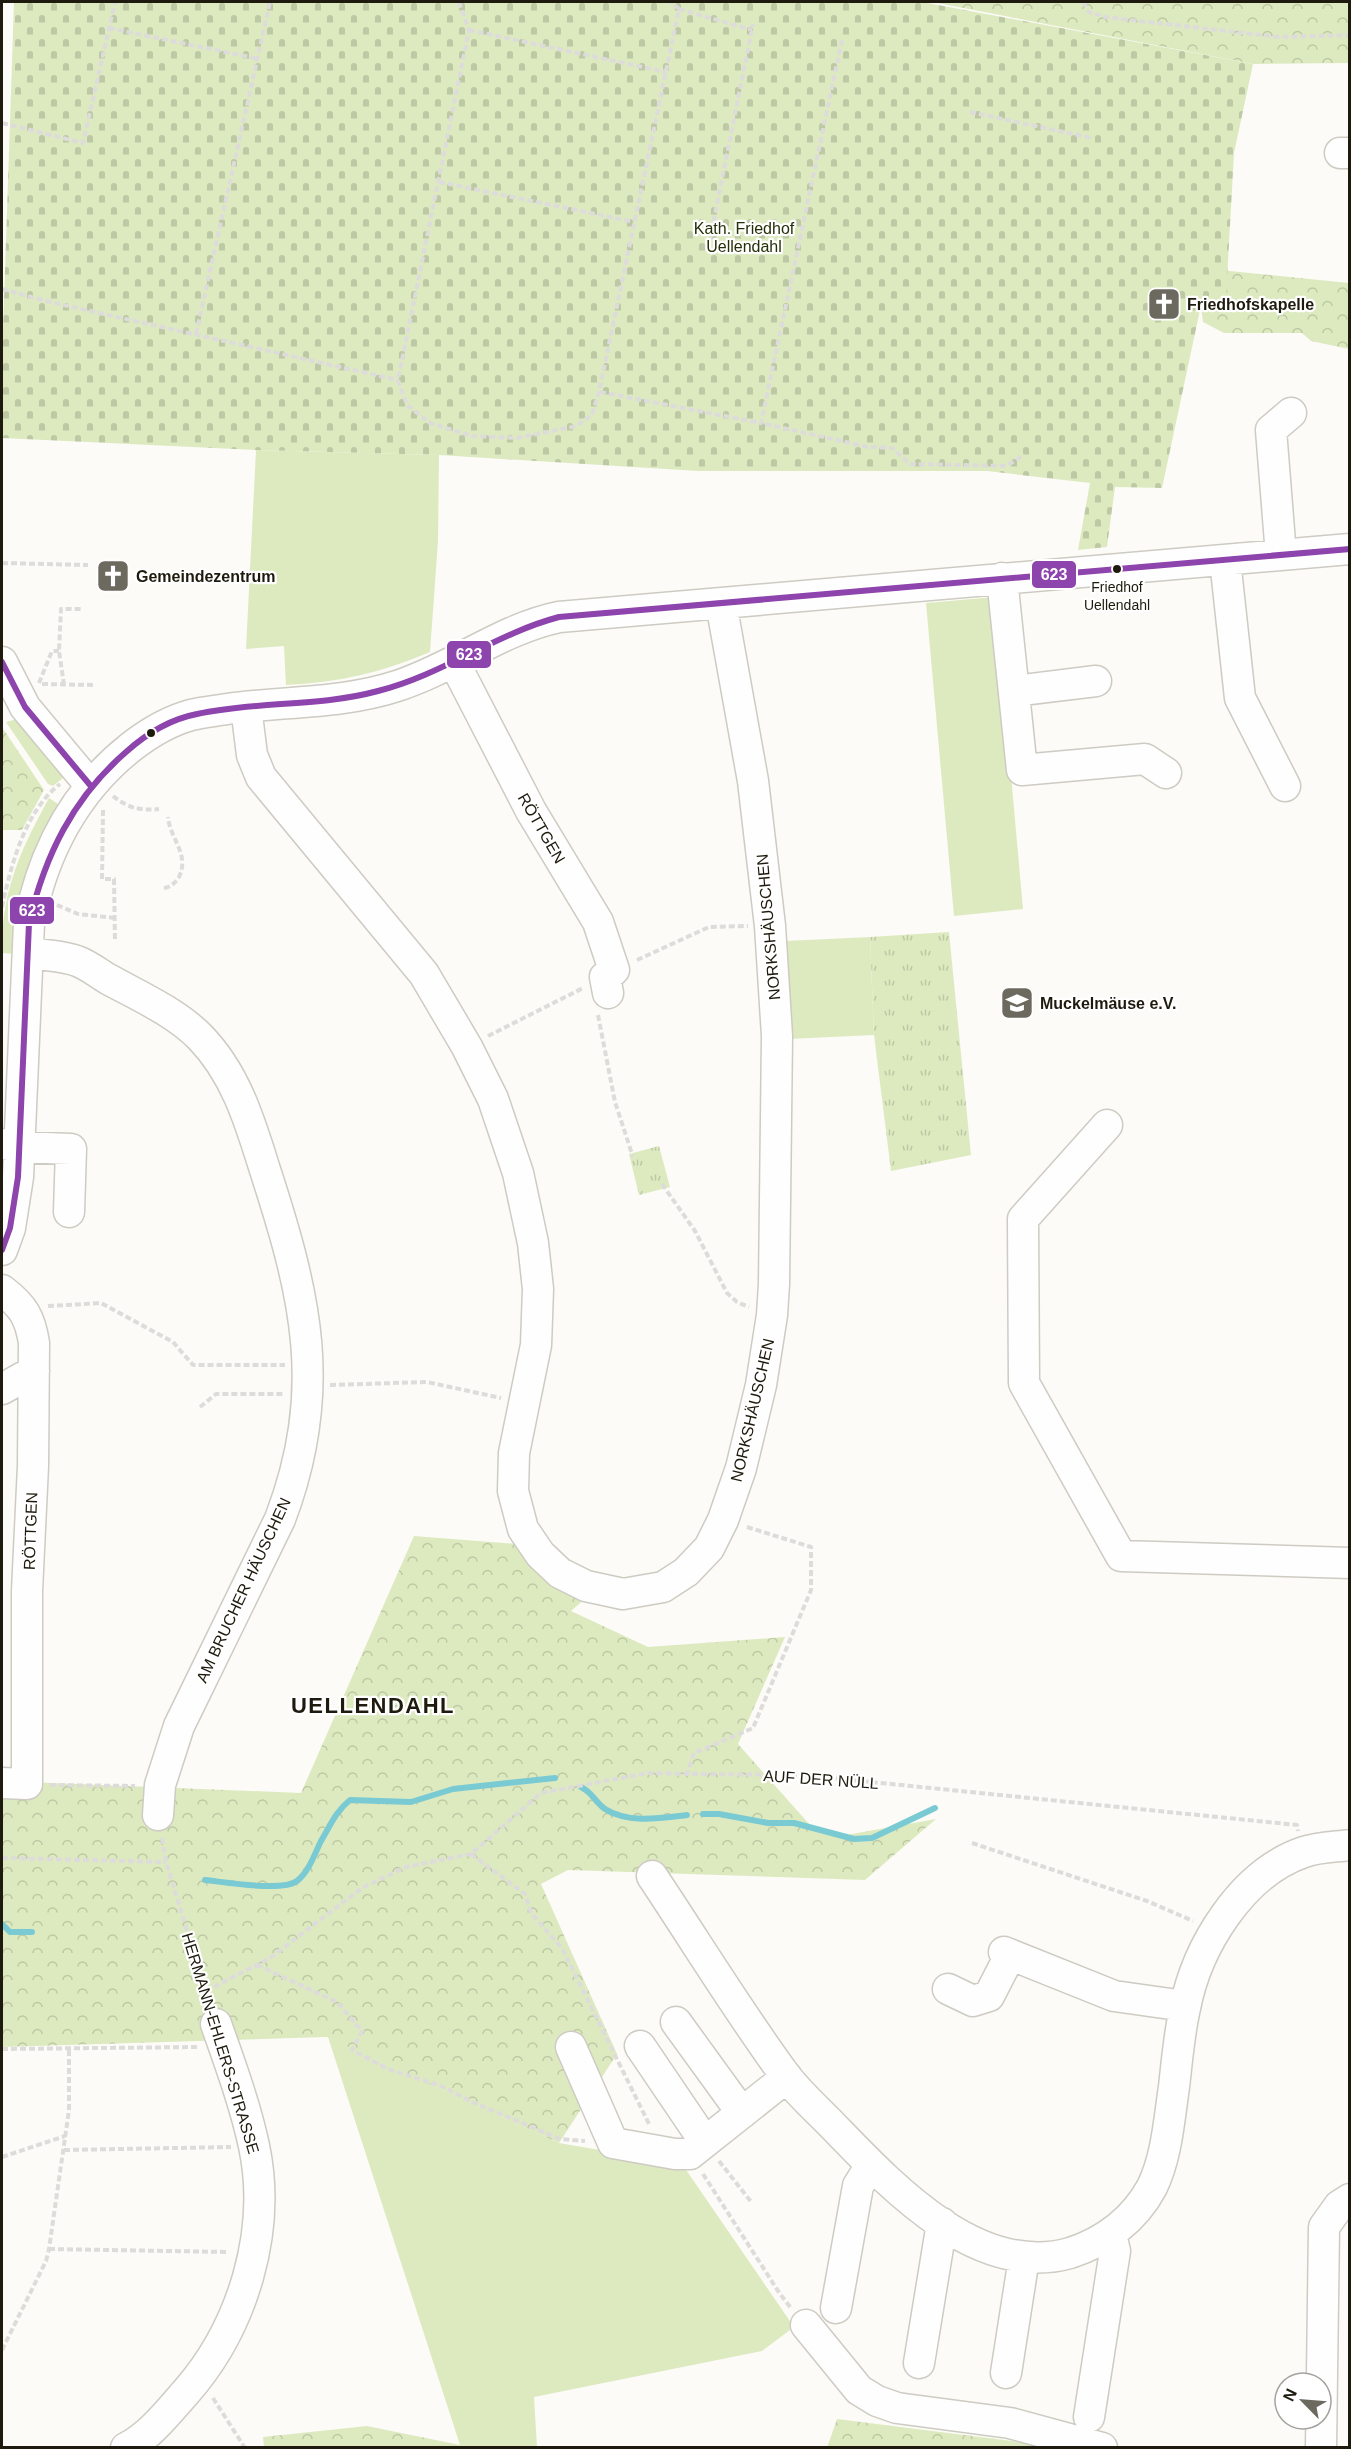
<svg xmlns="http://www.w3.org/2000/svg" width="1351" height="2449" viewBox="0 0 1351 2449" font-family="Arial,sans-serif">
	<defs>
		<pattern id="forest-crowns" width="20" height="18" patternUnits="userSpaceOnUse" patternTransform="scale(1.5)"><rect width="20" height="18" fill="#ddeac0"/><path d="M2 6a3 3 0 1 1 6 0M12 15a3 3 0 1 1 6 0" fill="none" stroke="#bdc8a4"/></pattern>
		<pattern id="cemetery-stones" width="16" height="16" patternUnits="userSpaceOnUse" patternTransform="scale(1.5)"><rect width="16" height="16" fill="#ddeac0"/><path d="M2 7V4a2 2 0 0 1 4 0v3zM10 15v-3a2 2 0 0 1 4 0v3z" fill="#bdc8a4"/></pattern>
		<pattern id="park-tufts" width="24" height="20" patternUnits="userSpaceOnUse" patternTransform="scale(1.5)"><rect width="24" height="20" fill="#ddeac0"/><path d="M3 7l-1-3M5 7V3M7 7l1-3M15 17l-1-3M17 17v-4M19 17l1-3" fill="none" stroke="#bdc8a4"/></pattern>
	</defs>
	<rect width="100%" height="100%" fill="#fcfbf7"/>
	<!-- green -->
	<path fill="#ddeac0" d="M256,450l183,5 -1,86 -8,111c-46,20 -93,31 -144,33l-2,-39 -38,3z
		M995,597l28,312 -69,7 -28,-313z
		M22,718l41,60 -10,8 -5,-2 -42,-62z
		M49,798l12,8 -46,148 -13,-1c-1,-61 18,-102 47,-155z
		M870,937l4,98 -85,4 -4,-98z
		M328,2037l231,106 123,21 112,163 -32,24 -228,46 3,50 -64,1 -13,-3z"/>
	<!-- forest -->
	<path fill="url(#forest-crowns)" d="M932,2h417v61l-96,1z
		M1220,270l129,13v66l-38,-8 -9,-8h-78l-21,-11 -3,-23z
		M2,727l42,63 -22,40h-20z
		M414,1536l103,8 68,55 -14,12 77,36 137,-10 -47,107 72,81 36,10 90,-16 -71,61 -297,-10 -27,14 76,170 -58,89 -232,-106 -325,10v-266l299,12z
		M837,2419l223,28v1h-233z
		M367,2426l93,19 13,2h-209l-1,-10z"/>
	<!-- cemetery -->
	<path fill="url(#cemetery-stones)" d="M14,2h908l331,62 -19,89 -8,145 -23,-2 -41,192 -47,-1 -8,60 -29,3 12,-67 -103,-12h-289l-259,-16 -183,-5 -254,-12v-78z"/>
	<!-- park -->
	<path fill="url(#park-tufts)" d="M949,932l22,223 -80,16 -17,-136 -4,-98z
		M659,1146l11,41 -31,8 -10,-41z"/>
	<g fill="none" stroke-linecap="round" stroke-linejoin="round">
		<!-- stream -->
		<path stroke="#7acad3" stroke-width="6" d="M581,1787c11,5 14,15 24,22 24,15 56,9 82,6
			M703,1814h16l49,9h26l60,16 18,-1 63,-30
			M205,1880c20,2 77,12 92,1 12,-9 18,-28 24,-40 9,-15 15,-30 29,-41l61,2 42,-13 102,-11
			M2,1924l8,8h22"/>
		<defs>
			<path id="minor" d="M1340,153h10
				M1281,555l-10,-125 20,-17
				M1225,560l15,138 45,88
				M1002,578l20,192 123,-11 21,14
				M2,662l23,45 65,78
				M454,662l77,149 67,111 16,48 -9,7 3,16
				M1014,691l82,-10
				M246,707l6,48 9,22 163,197 43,73 26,52 25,74 15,70 5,46 -2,56 -22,108 -1,38 10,38 17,25 20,19 26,13 37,8 40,-7 23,-15 23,-24 14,-28 18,-52 20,-83 11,-70 2,-31 3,-248 -7,-110 -17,-145 -32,-178
				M28,952c15,4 34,3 49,9 11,4 21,12 31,18 31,17 67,33 92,58 36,37 50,85 65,133 41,126 64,220 15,349l-101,207 -19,59 -2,30
				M1107,1125l-84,94 1,164 97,173 229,7
				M2,1144l18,3 51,2 -2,63
				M2,1250l8,-22 8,-51 11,-254c14,-71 45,-131 102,-176 18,-14 38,-26 60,-32 11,-3 24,-4 36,-6 57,-8 115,-5 170,-23 56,-18 104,-57 162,-69l791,-68
				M2,1290c21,16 28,27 32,53l-1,123 -6,125v193l-25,-1
				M2,1389l32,-18
				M652,1876c44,66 86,135 133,199 14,19 34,36 51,54 57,59 143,150 234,124 35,-11 65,-34 82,-66 15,-31 17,-67 22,-100 3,-26 5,-53 11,-79 12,-62 57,-135 119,-156 14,-5 31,-5 46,-7
				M1004,1952l110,44 71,10
				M948,1989l25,12 16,-5 21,-41
				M676,2022l66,91
				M640,2046l65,96
				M571,2047l42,96 62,11h15l97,-77
				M836,2308l22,-122 13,-21
				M806,2325l53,65 18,11 20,7 113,15 92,25
				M919,2363l23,-140
				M1006,2373l18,-115
				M1089,2417l26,-166 -4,-16
				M126,2448c24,-12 43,-37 60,-56 57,-65 86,-161 68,-246 -9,-42 -24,-82 -38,-122
				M1321,2448l3,-221 15,-21 11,-7"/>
		</defs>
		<!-- minor casing -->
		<use href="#minor" stroke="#cdcbc2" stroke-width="33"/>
		<!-- path -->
		<path stroke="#dddcdb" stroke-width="4" stroke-dasharray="6 3" stroke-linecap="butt" d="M459,2l10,28 -71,350 9,25 23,18 42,13 45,2 60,-12 15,-12 7,-22 80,-383 -8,-7
			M1083,2l6,10 16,5 173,20 72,-2
			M679,9l73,21
			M109,28l150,31
			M469,30l197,42
			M842,40l-81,383 107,24 24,1 18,16 96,2 18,-11
			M970,112l122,26
			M2,123l81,20 32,-141
			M439,182l195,40
			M710,239l43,-215
			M2,289l44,12 352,79
			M196,334l74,-332
			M600,392l161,31
			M2,563l86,2
			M39,683l13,-32h7
			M42,684l52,1
			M64,685l-5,-34 2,-42h20
			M113,796c15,12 27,15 46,13
			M103,810l-1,69h12l1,62
			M164,888c7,-1 11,-5 15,-11 11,-23 -9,-38 -11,-60
			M57,905l21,9 37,4
			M2,907c9,-42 23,-96 58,-123
			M637,960l72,-33 39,-1
			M598,1015l17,87 18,55
			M488,1036l95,-48
			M662,1184l33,47 32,62 10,9 12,5
			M48,1306l53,-3 72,39 20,23h92
			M330,1385l97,-3 74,16
			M200,1407l16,-13h68
			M747,1527l64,20v43l-58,138 -59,25 -7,21 115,1 495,50 1,6
			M50,1785l85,1
			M162,1838l4,24 43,141
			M972,1843l175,58 46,20
			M471,1854l54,40 6,19 31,35 88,178
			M2,1858l164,4
			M257,1965l80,37 25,29 -10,19 36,19 53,17 31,16 88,37 25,2
			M206,1991l64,-33 92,-70 44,-21 65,-13 70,-61 107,-20 39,1
			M2,2049l197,-2
			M64,2150l167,-3
			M2,2157l63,-21
			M719,2161l33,42
			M703,2174l77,120 11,14
			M49,2249l179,3
			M2,2350l44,-89 3,-12 20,-139v-61
			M213,2398l32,50"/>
		<!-- minor -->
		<use href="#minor" stroke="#fffefe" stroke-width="30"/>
		<defs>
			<path id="bus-1" d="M2,662l23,45 65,78
				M2,1250l8,-22 8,-51 11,-254c16,-68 44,-125 97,-171 20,-18 45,-33 71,-38 60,-13 122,-7 181,-23 64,-16 117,-57 181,-74l791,-68"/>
		</defs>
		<!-- bus-1 casing -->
		<use href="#bus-1" stroke="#fff" stroke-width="10"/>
		<!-- bus-1 -->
		<use href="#bus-1" stroke="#8e44ad" stroke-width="6"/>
	</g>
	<!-- icons -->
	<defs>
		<symbol id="church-square" viewBox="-11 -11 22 22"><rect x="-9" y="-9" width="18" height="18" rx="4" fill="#6c695f" stroke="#fff"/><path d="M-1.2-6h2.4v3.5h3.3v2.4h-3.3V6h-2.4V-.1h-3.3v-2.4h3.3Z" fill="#fff"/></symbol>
		<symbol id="school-square" viewBox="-11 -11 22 22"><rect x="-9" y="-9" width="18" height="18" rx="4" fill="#6c695f" stroke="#fff"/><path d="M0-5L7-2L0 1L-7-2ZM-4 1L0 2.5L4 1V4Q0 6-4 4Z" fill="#fff"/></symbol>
	</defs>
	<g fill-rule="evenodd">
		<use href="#church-square" x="1145" y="285" width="38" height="38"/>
		<use href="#church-square" x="94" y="557" width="38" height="38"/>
		<use href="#school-square" x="998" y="984" width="38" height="38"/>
	</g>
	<!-- markers -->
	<g fill="#1e1a0d" stroke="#fff" stroke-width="2">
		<circle cx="1117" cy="569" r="5"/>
		<circle cx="151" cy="733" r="5"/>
	</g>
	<g text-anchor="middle" stroke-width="4.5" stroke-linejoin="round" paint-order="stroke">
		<!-- bus labels -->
		<g font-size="14" fill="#1e1a0d" stroke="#fff">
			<text x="1117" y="592">Friedhof<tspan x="1117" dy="18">Uellendahl</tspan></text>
		</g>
		<!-- park labels -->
		<g font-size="16" fill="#243007" stroke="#fff">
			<text x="744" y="234">Kath. Friedhof<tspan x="744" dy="18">Uellendahl</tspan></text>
		</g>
		<!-- poi labels -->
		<g font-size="16" font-weight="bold" fill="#1e1a0d" stroke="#fff" text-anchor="start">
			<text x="1187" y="310">Friedhofskapelle</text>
			<text x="136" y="582">Gemeindezentrum</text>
			<text x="1040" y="1009">Muckelmäuse e.V.</text>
		</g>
		<!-- street labels -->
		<g font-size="16" fill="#1e1a0d" stroke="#fff">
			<text transform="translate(542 828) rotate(60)" y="6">RÖTTGEN</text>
			<text transform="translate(768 927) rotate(-95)" y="6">NORKSHÄUSCHEN</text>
			<text transform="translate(752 1410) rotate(-77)" y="6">NORKSHÄUSCHEN</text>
			<text transform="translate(30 1531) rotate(-88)" y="6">RÖTTGEN</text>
			<text transform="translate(243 1590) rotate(-65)" y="6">AM BRUCHER HÄUSCHEN</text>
			<text transform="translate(821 1779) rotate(4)" y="6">AUF DER NÜLL</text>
			<text transform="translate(221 2043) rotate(73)" y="6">HERMANN-EHLERS-STRASSE</text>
		</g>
		<!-- district labels -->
		<g font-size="22" font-weight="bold" letter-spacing="1.5" fill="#1e1a0d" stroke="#fff">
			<text x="373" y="1713">UELLENDAHL</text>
		</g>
	</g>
	<g stroke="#fff" stroke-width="2">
		<rect x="1031" y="560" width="46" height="29" rx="6" fill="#8e44ad"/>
		<rect x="446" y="640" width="46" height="29" rx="6" fill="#8e44ad"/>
		<rect x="9" y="896" width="46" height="29" rx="6" fill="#8e44ad"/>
	</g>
	<g font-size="16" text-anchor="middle" font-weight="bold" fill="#fff">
		<text x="1054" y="580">623</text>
		<text x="469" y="660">623</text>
		<text x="32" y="916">623</text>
	</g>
	<!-- border -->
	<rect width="1351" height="2449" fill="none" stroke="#1e1a0d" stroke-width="6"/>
	<!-- north arrow -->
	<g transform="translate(1303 2401) rotate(295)"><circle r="28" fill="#ffffff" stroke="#a5a39e" stroke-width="1.5"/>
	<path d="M0-4.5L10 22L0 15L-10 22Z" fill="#6c695f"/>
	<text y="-9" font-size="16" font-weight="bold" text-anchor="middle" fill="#1e1a0d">N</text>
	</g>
</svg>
